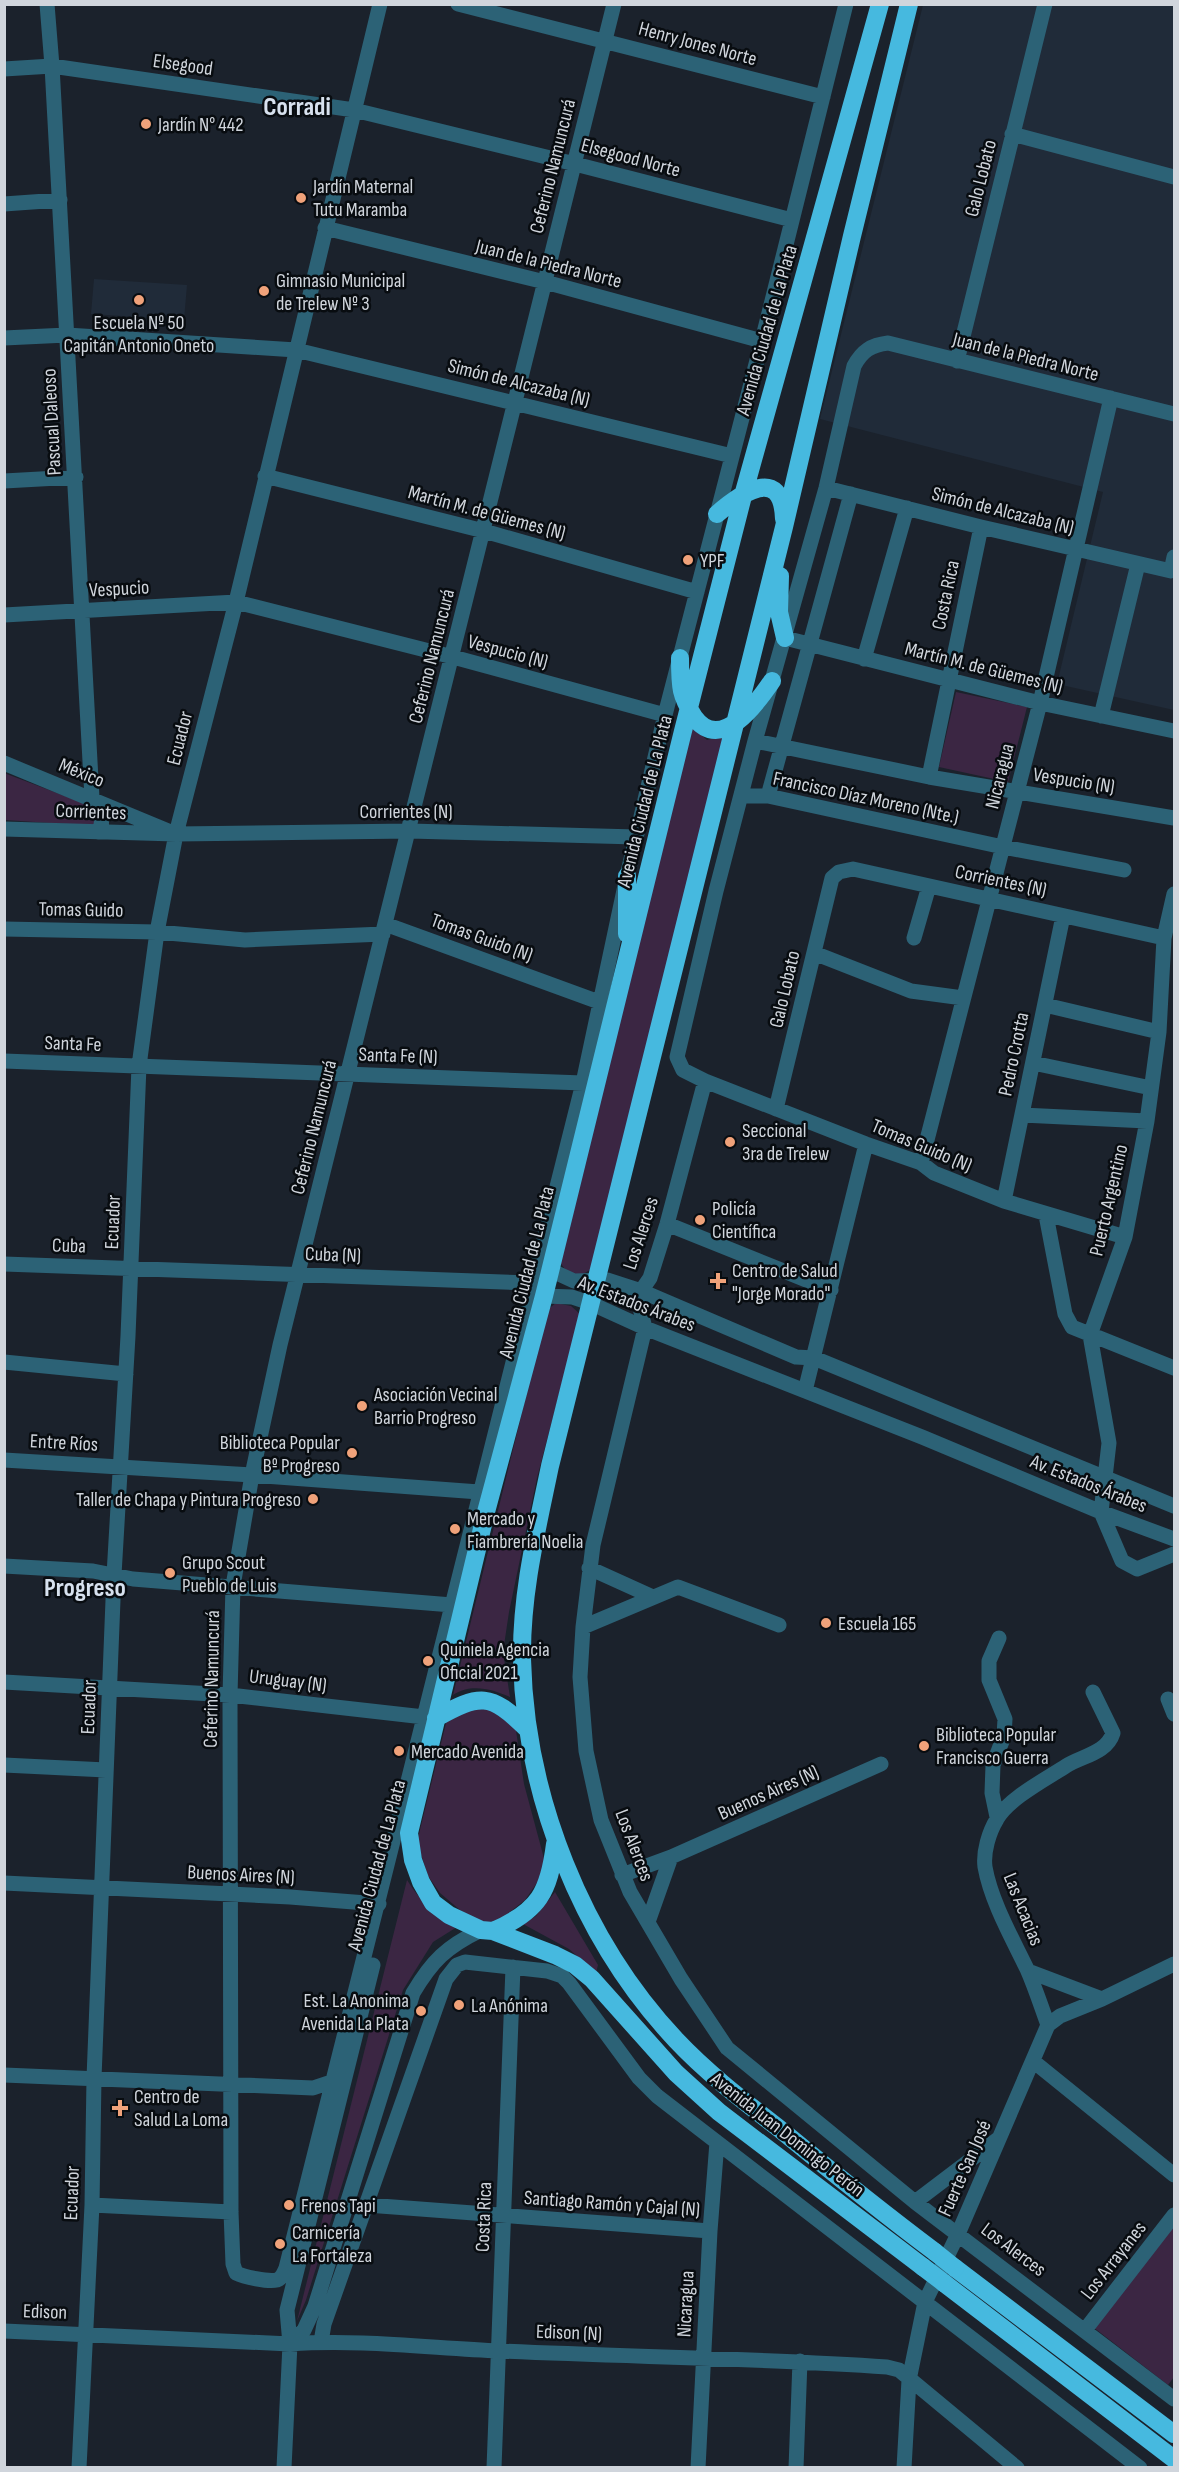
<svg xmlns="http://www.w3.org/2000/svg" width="1179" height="2472" viewBox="0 0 1179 2472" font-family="'Sofia Sans Condensed',sans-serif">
	<rect width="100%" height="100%" fill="#1b222c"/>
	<!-- built -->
	<path fill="#202b39" d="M923,5h251v705l-117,-26 46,-192 -283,-73z
		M94,279l93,6 -3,35 -93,-6z"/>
	<!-- green -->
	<path fill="#3b2643" d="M956,692l71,15 -19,75 -69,-15z
		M690,725l17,15 17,-5 -132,534 -11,6 -14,-3 -8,-11z
		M4,773l90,34 2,19 -91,-6z
		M556,1303l15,3 9,8 -43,164 -28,134 -6,40 7,45c-18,-8 -39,-14 -57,-2l94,-385z
		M478,1704l37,20 9,60 21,78 -4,15 -16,23 -20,16 -16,7 -9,-1 -20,-12 -20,-17 -12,-17 -11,-34 30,-123z
		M407,1880c13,21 28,34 50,47l-24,15 -30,48 -97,310 -9,21z
		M555,1892l43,73 -2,8 -27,-24 -46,-25 13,-8z
		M1174,2223v154l-6,8 -75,-58z"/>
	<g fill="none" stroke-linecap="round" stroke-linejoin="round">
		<!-- minor -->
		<path stroke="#2c6276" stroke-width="15" d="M47,4l5,62 40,732c8,13 14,20 6,34
			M458,4l365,93
			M614,4l-334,1341 -28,130 -19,111 -3,109 1,517 2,52 3,9c8,4 32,9 41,7 5,-2 7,-7 9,-12l297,-1185 44,-207 38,-161 97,-374 84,-337
			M4,69l48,-3 302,44 221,54 217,56
			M1012,134l162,43
			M4,204l56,-4
			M325,228l220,54 217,59
			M4,338l63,-3 229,15 436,106
			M957,361l88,-357
			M265,476l219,55 213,61
			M4,481l72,-4
			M826,488l155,39 190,44 3,-14
			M4,615l232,-13 217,55 212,58
			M785,638l255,65 134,28
			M864,659l43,-151
			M1101,716l37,-152
			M755,741l174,36 245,41
			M4,763l164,68
			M929,777l52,-250
			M741,796h27l235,51 121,23
			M768,796l83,-302
			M4,829l172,5 234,-3 226,6
			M1174,894l-10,44 -5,94 -12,89 -22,116 -35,98 19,108 -8,69 21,49 15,8 37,-15
			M385,924l214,78
			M4,929l153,3 88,8 138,-6
			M914,938l15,-52
			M814,953l97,38 52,7
			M1045,1005l114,27
			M4,1061l579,22
			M1033,1063l118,25
			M705,1081l-38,143 -17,54 -9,13 -1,17 5,20 -52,217 -10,82 -3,50 6,74 15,69 29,72 51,87 46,69 188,154 259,197
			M776,1109l56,-231 7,-6 14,-3 311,69
			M1022,1115l125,6
			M921,1163l119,-460 71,-305
			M1004,1201l59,-285
			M1046,1215l19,99 7,13 102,41
			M667,1224l164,66
			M1125,1237l-121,-36 -70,-28 -13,-10 -55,-19 -161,-63 -22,-11 -6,-13 39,-166 39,-150 71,-253 28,-122c8,-15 17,-21 34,-23l286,71
			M4,1264l528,19
			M542,1275l8,-5 24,11 33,-1 34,11 155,66 18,1 360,148
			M538,1289l6,7 28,1 18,6 55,25 277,109 179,75 73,27
			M4,1362l122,12
			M805,1391l61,-247
			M4,1460l248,15 227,17
			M4,1566l89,5 40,8 319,26
			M589,1568l64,29
			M583,1627l95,-40 101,38
			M4,1682l226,13 194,22
			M1168,1699l6,15
			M4,1765l102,5
			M997,1817l-5,-24 1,-28 11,-29 1,-17 -16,-39v-19l10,-23
			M622,1875l49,-18 210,-93
			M4,1883l286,14 89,7
			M648,1922l23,-65
			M1028,1971l74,28
			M1048,2025c-7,-19 -13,-38 -21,-56 -15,-31 -36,-68 -42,-102 -2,-15 4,-35 12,-48 11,-20 49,-40 69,-53 16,-10 41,-13 47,-33l-20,-41
			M1033,2061l141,114
			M4,2075l309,13 18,-6
			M915,2202l83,-63
			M92,2205l139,7
			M367,2205l343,26
			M1085,2330l89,-115
			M4,2331l286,13c69,-5 140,4 210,7 129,6 258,7 387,16l12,3 118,98
			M321,2342l3,-18 122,-345 11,-14 8,-3 82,9 15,5 7,7 70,95 18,18 483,372
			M290,2344l14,-14 11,-24 98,-313c19,-32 33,-46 68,-63
			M79,2468l13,-263 2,-127 20,-503 14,-239 11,-270 18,-134 19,-98 60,-232 144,-598
			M284,2468l6,-124 -3,-34 86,-345
			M494,2468l19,-501
			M698,2468l12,-237 7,-89
			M796,2468l4,-107
			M904,2468l5,-88 16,-78 33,-68 90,-209 12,-9 42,-17 72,-35"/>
		<!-- highway -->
		<path stroke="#46b9df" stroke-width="18" d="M880,4l-136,488 -61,239 -139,565 -58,216 -77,321 4,27 8,22 12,21 16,12 32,15 12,1 62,24 20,10 17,14 84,94 43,39 204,155
			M909,4l-57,232 -68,291 -234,939c-13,63 -29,127 -28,193 3,137 60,281 154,381 32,34 69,62 105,90 51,42 102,83 154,122
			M717,514c23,-20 65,-50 67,5
			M780,576l-1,36 6,26
			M680,658c0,11 0,23 2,33 2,9 7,18 12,26 27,37 63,-14 78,-36
			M627,934v-58
			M436,1718c44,-24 54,-26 91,11
			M493,1931c46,-20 56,-39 62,-87
			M955,2268l219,166
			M944,2283l230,176"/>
		<!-- highway-bridge -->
		<path stroke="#46b9df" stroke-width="18" d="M935,2252l20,16
			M923,2267l21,16"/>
	</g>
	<!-- markers -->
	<g fill="#f0a27a" stroke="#080c10" stroke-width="2">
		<circle cx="146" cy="124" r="6"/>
		<circle cx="301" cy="198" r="6"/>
		<circle cx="264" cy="291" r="6"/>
		<circle cx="139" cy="300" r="6"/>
		<circle cx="688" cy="560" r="6"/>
		<circle cx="730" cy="1142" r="6"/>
		<circle cx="700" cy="1220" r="6"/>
		<path d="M715 1272h6v6h6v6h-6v6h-6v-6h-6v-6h6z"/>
		<circle cx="362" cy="1406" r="6"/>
		<circle cx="352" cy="1453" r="6"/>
		<circle cx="313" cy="1499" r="6"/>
		<circle cx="455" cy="1529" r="6"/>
		<circle cx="170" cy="1573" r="6"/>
		<circle cx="826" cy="1623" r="6"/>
		<circle cx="428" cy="1661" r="6"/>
		<circle cx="924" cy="1746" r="6"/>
		<circle cx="399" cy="1751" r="6"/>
		<circle cx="459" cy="2005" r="6"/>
		<circle cx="421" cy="2011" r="6"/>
		<path d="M117 2099h6v6h6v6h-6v6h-6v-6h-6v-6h6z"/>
		<circle cx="289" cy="2205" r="6"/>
		<circle cx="280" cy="2244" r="6"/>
	</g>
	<g text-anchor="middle" stroke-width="5" stroke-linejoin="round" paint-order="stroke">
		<!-- street labels -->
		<g font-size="20" fill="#d0d5dc" stroke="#080c10">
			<text transform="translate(698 43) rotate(15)" y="7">Henry Jones Norte</text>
			<text transform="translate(183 64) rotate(8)" y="7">Elsegood</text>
			<text transform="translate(631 157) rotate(15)" y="7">Elsegood Norte</text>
			<text transform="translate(552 166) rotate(-76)" y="7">Ceferino Namuncurá</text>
			<text transform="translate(980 178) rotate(-76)" y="7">Galo Lobato</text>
			<text transform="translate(549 263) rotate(14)" y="7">Juan de la Piedra Norte</text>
			<text transform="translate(766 330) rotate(-74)" y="7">Avenida Ciudad de La Plata</text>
			<text transform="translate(1026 356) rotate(14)" y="7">Juan de la Piedra Norte</text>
			<text transform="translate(519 382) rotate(14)" y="7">Simón de Alcazaba (N)</text>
			<text transform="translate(51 422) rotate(-93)" y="7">Pascual Daleoso</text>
			<text transform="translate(1003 510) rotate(14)" y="7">Simón de Alcazaba (N)</text>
			<text transform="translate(487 512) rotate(15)" y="7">Martín M. de Güemes (N)</text>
			<text transform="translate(119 588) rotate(-3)" y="7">Vespucio</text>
			<text transform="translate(945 595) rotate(-78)" y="7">Costa Rica</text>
			<text transform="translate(508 651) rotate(15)" y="7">Vespucio (N)</text>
			<text transform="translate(431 656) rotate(-76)" y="7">Ceferino Namuncurá</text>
			<text transform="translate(984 667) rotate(14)" y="7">Martín M. de Güemes (N)</text>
			<text transform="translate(179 738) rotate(-76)" y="7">Ecuador</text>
			<text transform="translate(82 772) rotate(22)" y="7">México</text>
			<text transform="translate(999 776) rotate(-76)" y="7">Nicaragua</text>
			<text transform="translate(1074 780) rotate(9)" y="7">Vespucio (N)</text>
			<text transform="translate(866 797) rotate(12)" y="7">Francisco Díaz Moreno (Nte.)</text>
			<text transform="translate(644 801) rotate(-76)" y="7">Avenida Ciudad de La Plata</text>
			<text transform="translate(91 811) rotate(2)" y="7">Corrientes</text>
			<text x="406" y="818">Corrientes (N)</text>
			<text transform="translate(1001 880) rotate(12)" y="7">Corrientes (N)</text>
			<text transform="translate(81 909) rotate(1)" y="7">Tomas Guido</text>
			<text transform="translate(482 937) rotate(20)" y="7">Tomas Guido (N)</text>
			<text transform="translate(784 989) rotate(-77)" y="7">Galo Lobato</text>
			<text transform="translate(73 1043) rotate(2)" y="7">Santa Fe</text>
			<text transform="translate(1013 1054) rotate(-78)" y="7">Pedro Crotta</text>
			<text transform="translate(398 1055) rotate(2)" y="7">Santa Fe (N)</text>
			<text transform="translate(313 1127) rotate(-76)" y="7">Ceferino Namuncurá</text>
			<text transform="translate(922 1145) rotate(23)" y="7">Tomas Guido (N)</text>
			<text transform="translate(1108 1200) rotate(-77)" y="7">Puerto Argentino</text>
			<text transform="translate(112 1222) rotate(-88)" y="7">Ecuador</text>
			<text transform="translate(640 1233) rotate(-72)" y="7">Los Alerces</text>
			<text transform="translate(69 1245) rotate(2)" y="7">Cuba</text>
			<text transform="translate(333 1254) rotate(2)" y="7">Cuba (N)</text>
			<text transform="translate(526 1272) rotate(-76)" y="7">Avenida Ciudad de La Plata</text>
			<text transform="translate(637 1303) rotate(21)" y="7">Av. Estados Árabes</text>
			<text transform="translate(64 1442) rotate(3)" y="7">Entre Ríos</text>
			<text transform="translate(1089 1483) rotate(22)" y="7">Av. Estados Árabes</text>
			<text transform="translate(211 1679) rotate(-89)" y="7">Ceferino Namuncurá</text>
			<text transform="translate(288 1680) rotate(7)" y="7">Uruguay (N)</text>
			<text transform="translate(88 1707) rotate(-88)" y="7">Ecuador</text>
			<text transform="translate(768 1792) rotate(-24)" y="7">Buenos Aires (N)</text>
			<text transform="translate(635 1845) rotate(69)" y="7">Los Alerces</text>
			<text transform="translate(376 1865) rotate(-75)" y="7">Avenida Ciudad de La Plata</text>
			<text transform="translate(241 1874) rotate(3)" y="7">Buenos Aires (N)</text>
			<text transform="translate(1024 1909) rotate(68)" y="7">Las Acacias</text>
			<text transform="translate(788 2134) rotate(38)" y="7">Avenida Juan Domingo Perón</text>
			<text transform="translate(964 2168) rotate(-66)" y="7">Fuerte San José</text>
			<text transform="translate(71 2193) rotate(-88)" y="7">Ecuador</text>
			<text transform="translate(612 2203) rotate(4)" y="7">Santiago Ramón y Cajal (N)</text>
			<text transform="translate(483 2217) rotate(-88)" y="7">Costa Rica</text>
			<text transform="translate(1014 2249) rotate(37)" y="7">Los Alerces</text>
			<text transform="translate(1113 2260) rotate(-52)" y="7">Los Arrayanes</text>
			<text transform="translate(685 2304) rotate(-87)" y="7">Nicaragua</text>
			<text transform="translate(45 2311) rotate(2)" y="7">Edison</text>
			<text transform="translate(569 2332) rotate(2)" y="7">Edison (N)</text>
		</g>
		<!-- poi labels -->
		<g font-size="20" fill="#d0d5dc" stroke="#080c10" text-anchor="start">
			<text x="158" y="131">Jardín N° 442</text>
			<text x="313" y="193">Jardín Maternal<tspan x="313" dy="23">Tutu Maramba</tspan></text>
			<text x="276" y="287">Gimnasio Municipal<tspan x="276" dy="23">de Trelew Nº 3</tspan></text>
			<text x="139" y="329" text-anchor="middle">Escuela Nº 50<tspan x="139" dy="23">Capitán Antonio Oneto</tspan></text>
			<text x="700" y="567">YPF</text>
			<text x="742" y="1137">Seccional<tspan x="742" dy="23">3ra de Trelew</tspan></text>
			<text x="712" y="1215">Policía<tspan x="712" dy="23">Científica</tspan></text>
			<text x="732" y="1277">Centro de Salud<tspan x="732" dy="23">"Jorge Morado"</tspan></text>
			<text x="374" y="1401">Asociación Vecinal<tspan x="374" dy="23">Barrio Progreso</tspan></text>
			<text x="340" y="1449" text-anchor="end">Biblioteca Popular<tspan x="340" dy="23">Bº Progreso</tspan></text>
			<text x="301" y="1506" text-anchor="end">Taller de Chapa y Pintura Progreso</text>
			<text x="467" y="1525">Mercado y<tspan x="467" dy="23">Fiambrería Noelia</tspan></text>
			<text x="182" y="1569">Grupo Scout<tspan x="182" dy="23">Pueblo de Luis</tspan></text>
			<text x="838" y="1630">Escuela 165</text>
			<text x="440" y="1656">Quiniela Agencia<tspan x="440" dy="23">Oficial 2021</tspan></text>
			<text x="936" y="1741">Biblioteca Popular<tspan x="936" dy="23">Francisco Guerra</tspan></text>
			<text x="411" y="1758">Mercado Avenida</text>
			<text x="409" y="2007" text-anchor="end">Est. La Anonima<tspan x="409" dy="23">Avenida La Plata</tspan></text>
			<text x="471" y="2012">La Anónima</text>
			<text x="134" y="2103">Centro de<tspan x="134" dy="23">Salud La Loma</tspan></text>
			<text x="301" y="2212">Frenos Tapi</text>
			<text x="292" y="2239">Carnicería<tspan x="292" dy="23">La Fortaleza</tspan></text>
		</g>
		<!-- district labels -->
		<g font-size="26" font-weight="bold" fill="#d7e1ee" stroke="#080c10">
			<text x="297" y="115">Corradi</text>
			<text x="85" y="1596">Progreso</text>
		</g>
	</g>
	<!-- border -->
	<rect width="1179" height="2472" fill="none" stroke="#d0d5dc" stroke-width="12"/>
</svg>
